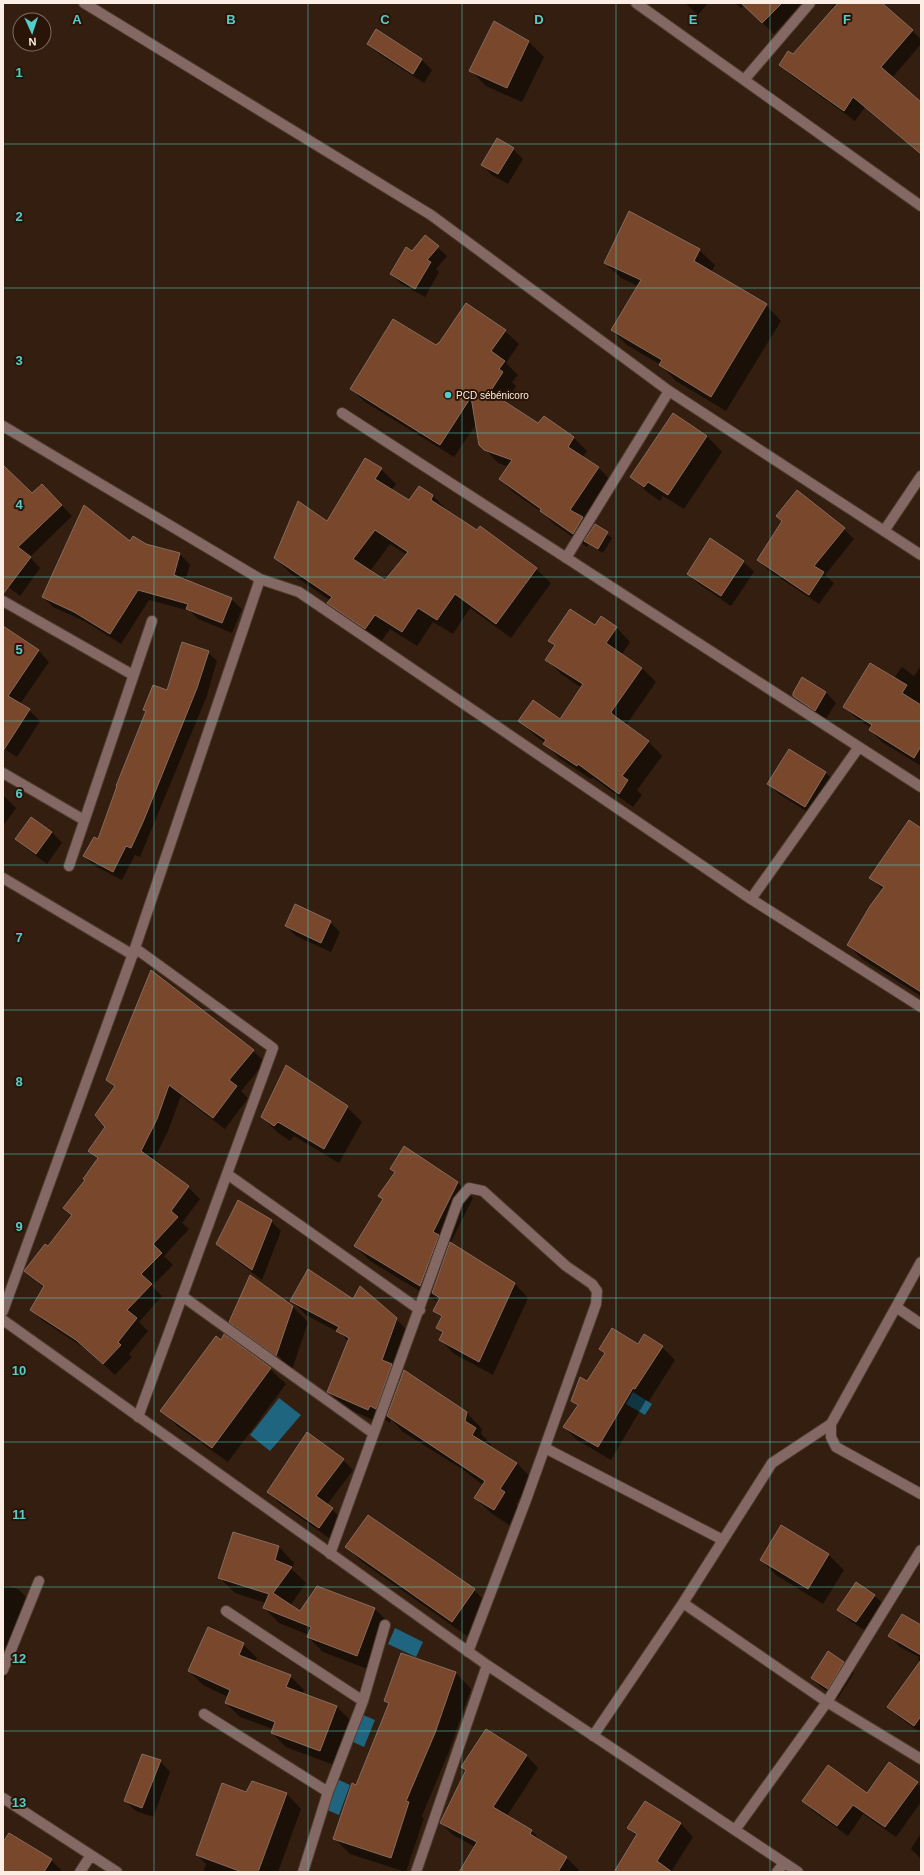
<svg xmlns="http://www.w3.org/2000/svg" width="924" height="1875" viewBox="0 0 924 1875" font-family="Helvetica,sans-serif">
	<rect width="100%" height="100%" fill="#331e10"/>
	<!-- water -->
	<path fill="#1f657f" d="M633,1392l19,12 -7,11 -19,-11z
		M279,1398l22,17 -31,36 -20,-16z
		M395,1628l28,14 -7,15 -28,-13z
		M361,1714l14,6 -11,27 -13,-6z
		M337,1779l13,6 -11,30 -12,-5z"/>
	<!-- shadow -->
	<path fill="#0007" fill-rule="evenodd" d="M685,3h23l-10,12z
		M735,3h67l-28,31 -30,-29 -3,3z
		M836,3h45l40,36v5l-29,34 29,25v51l-56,-47 -10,14 -64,-46 -11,-10 13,-10 40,-45 -2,-2z
		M494,23l35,19 15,15 -22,45 -36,-16 -16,-16z
		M377,31l45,29 10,10 -8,13 -45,-29 -11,-10z
		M513,149l10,10 -15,25 -16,-9 -10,-11z
		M426,237l21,19 -11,13 3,3 -14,25 -25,-14 -9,-9z
		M699,250l16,15 -4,7 55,33 15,16 -55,90 -50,-30 -15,-16 -34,-20 -15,-15 26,-44 -17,-8 -16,-15z
		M505,331l14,13 -13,19 12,12 -6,7 4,4 -11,17 34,21 5,-7 30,21 13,13 -4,6 15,10 13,14 -26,40 8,7 2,-3 17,13 -9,15 -14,-9 -2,3 -33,-23 -11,-11 -30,-21 -13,-13 9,-12 -11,-4 -18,-19 -3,-21 -23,34 -89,-55 -14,-13 86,-43z
		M707,436l15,16 -38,57 -21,-13 -3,5 -13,-9 -16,-15z
		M3,466l29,29 10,-10 30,31 -42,41 10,11 -20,28 -17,-13z
		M381,469l15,15 -4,6 18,11 9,-14 14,9 15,15 29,20 3,-4 24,17 8,8 24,17 15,14 -40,55 -41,-30 -17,26 -20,-12 -16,24 -27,-17 -10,14 -36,-25 -15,-15 2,-2 -41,-28 -15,-15 52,-36zM390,544l17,11 -22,26 -15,-10z
		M844,529l10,10 -29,36 9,8 -15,21 -51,-34 -10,-10z
		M711,540l33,22 10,10 -23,34 -32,-22 -11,-10z
		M130,543l16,2 34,9 10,11 -5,16 46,18 11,10 -10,24 -34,-14 -8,-8 -41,-11 -28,44 -35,-22 -33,-15 -10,-10z
		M595,627h21l14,15 -8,12 20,14 14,14 -30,43 22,16 14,15 -25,34 5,5 -9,12 -40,-29 -2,1 -32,-21 -14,-15 -11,-8 -14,-15h40l22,-32 -21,-14 -14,-14 8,-13 -5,-6z
		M3,628l36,23 10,11 -29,42 9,6 11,11 -23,36 -14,-9z
		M208,652l9,9 -11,37 -66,159 -5,-2 -13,25 -29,-15 -9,-9 15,-15 69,-150z
		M921,666v100l-39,-24 -12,-12 2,-2 -16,-10 -12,-12 50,-28 8,-11 12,9z
		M826,692l10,11 -11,17 -21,-14 -10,-10z
		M789,750l37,23 10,10 -21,34 -36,-23 -10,-10z
		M3,795l13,13 -13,18z
		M921,829v167l-59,-37 -14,-14 35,-55 -12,-13z
		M52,832l10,11 -15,21 -20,-15 -11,-10z
		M330,922l10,10 -9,20 -35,-16 -10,-10z
		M253,1051l12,11 -24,29 7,7 -23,31 -44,-33 -13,35 -15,30 36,27h-2l-20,26 2,1 20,-27 11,11 -18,24 7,6 -25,27 9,9 -21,21 10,10 -23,26 9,9 -19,23 3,3 -17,18 -26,-24 -46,-30 -12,-12 13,-21 -18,-17 47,-55 -8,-8 21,-28 12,-20 -9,-9 17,-24 9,-40 -8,-7z
		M347,1107l15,15 -23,41 -45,-27 -4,5 -13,-9 -15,-15z
		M391,1168l66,14 16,16 -23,46 65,40 13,14 -35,77 -40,-22 -13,-14 3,-5 -6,-6 5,-10 -8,-7 6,-11 -3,-3 -1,4 -66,-40 -15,-15 28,-46 -4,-4 16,-23z
		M271,1221l10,10 -19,49 -34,-26 -10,-10z
		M354,1300l42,19 14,14 -13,37 6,6 1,-4 63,41 15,16 -1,5 10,10 -1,3 27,16 15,16 -16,25 4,4 -11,17 -18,-12 -16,-15 8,-13 -21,-16 -59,-37 -12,-13 -1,4 -6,-4 -2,5 -40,-18 -14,-14 21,-50 -9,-9 -34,-18 -14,-14z
		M293,1307l15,15 -16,48 -46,-33 -16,-15zM246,1332l35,26 -1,1 -34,-24z
		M638,1346l24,1 13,13 -26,41 -3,-1 -35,60 -34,-20 -13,-13 14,-20 -6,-6 15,-19 18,-28 -5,-5z
		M270,1369l16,15 -58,78 -51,-36 -15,-16z
		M343,1460l10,10 -26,35 15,14 -13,19 -51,-36 -10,-11z
		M234,1533l45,14 15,16 -2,6 14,14 -16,23 10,7 18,-26 57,22 15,15 -17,47 -50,-19 -15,-15 1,-2 -30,-12 -15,-15 2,-5 -31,-10 -15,-15z
		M347,1547l127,43 15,15 -22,31 -105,-74z
		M829,1555l15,15 -21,34 -47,-29 -15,-15z
		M3,1585l15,4 12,12 -11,42 -16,41z
		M874,1595l11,11 -18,26 -18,-12 -10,-10z
		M921,1627v106l-21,-15 -11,-11 31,-45 -2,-3 1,-2 -19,-10 -10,-11z
		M243,1644l14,14 -2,4 35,14 14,14 -2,4 35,13 14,14 -17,44 -48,-18 -14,-14 1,-4 -33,-12 -14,-14 2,-6 -25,-12 -14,-14z
		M402,1654l54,19 15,16 -22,62 -27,65 2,2 -18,54 -56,-18 -15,-15 55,-134 -4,-4z
		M844,1663l10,10 -16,25 -16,-10 -10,-10z
		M526,1755l12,13 -31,48 25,15 12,13 23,14 12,12 -1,2h-118l15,-25 -22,-12 -12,-12 25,-52 -4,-4z
		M160,1761l10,11 -17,45 -17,-6 -11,-10z
		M889,1763l32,24v15l-25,35 -33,-23 -15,22 -35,-25 -10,-10 64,-7z
		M253,1782l34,12 14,15 -23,63h-75l3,-8 -9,-9 50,-62z
		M645,1802l36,22 12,13 -22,35h-55l21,-36 -8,-8z
		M921,1833v26l-10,-10z
		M3,1844l48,16 12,12h-60z"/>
	<!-- building -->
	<path fill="#79472c" stroke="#866b5d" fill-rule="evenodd" d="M741,3h41l-20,20z
		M838,3h44l31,27 -32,37 40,35v52l-68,-57 -9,14 -65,-46 9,-14 5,3z
		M494,21l35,20 -22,47 -38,-17z
		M376,29l46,30 -9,15 -46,-30z
		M497,138l17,10 -16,26 -17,-9z
		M629,211l71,38 -6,12 73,43 -56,93 -52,-32 3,-5 -51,-30 30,-50 -37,-17z
		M425,235l14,11 -12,14 4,2 -16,27 -25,-15 16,-27 6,4z
		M466,303l40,27 -15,21 14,10 -6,8 4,3 -13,20 48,31 6,-7 30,21 -6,10 31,20 -29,43 13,7 -10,17 -33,-23 1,-2 -42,-30 13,-19 -28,-10 -5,-5 -8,-48 -31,48 -90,-56 43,-70 43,26 2,-2h1z
		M673,413l34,23 -39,59 -20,-13 -4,5 -14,-10z
		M365,458l17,10 -7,11 34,21 10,-14 14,9 -2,5 46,30 3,-4 57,42 -41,56 -41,-30 -18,26 -19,-12 -16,24 -27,-17 -10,14 -38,-26 5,-6 -58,-39 24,-57 29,20zM375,530l33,22 -23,28 -32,-21z
		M3,465l29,28 10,-9 20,21 -44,42 13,10 -28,37z
		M797,490l48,38 -31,38 10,6 -15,23 -52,-35 25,-39 -6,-5z
		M84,505l46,36 3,-5 13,8 34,9 -6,22 58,23 -10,25 -36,-14 2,-5 -50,-14 -28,44 -36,-22 -32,-15z
		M595,524l13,8 -10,17 -14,-8z
		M710,538l34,23 -23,35 -34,-22z
		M570,609l25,16 6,-9 16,11 -11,16 36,25 -31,44 1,2 37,27 -27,35 6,4 -9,14 -41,-30 -1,2 -34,-22 3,-4 -28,-19 15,-21 27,19 23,-35 -38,-24 10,-15 -7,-4z
		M3,626l36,24 -31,46 22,13 -27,42z
		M182,642l27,9 -12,37 -54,134 -12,26 -5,-2 -13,26 -30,-16 11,-19 4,2 19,-53h-1l30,-75 -3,-1 10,-25 14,5z
		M870,663l37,22 -5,8 19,12v41l-7,12 -45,-28 3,-5 -29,-18z
		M802,677l24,15 -11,19 -22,-15v-3z
		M789,749l37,23 -21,35 -38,-23z
		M31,817l21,15 -16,22 -21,-15z
		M909,820l12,8v164l-74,-47 23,-39 14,-19 -15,-9z
		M295,904l36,17 -10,22 -36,-17z
		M151,970l103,80 -25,30 8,6 -24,32 -44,-33 -12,34 -16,32 48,35 -18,25 7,6 -25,27 9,9 -21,21 11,10 -25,26 10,8 -19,24 3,3 -18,19 -27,-24 -46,-30 14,-24 -20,-15 21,-27 3,2 24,-31 -9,-7 22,-28 -2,-1 15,-21 -10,-7 17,-24 -10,-12 20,-29 -9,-6z
		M286,1065l62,41 -24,43 -46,-27 -4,4 -13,-9z
		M404,1146l54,36 -25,50 6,3 -19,51 -66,-40 29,-47 -5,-3 17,-24 -5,-3z
		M238,1200l34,20 -20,50 -36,-26z
		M450,1242l65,41 -36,79 -40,-22 4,-8 -7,-4 6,-12 -9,-5 7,-13 -8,-5z
		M308,1269l45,30 7,-13 37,32 -15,42 10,4 -16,45 -6,-3 -2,4 -41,-18 22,-54 -13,-7 3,-4 -49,-26z
		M250,1275l43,31 -17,50 -47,-34z
		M612,1328l26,16 6,-10 19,12 -28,43 -2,-1 -35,59 -35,-20 15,-22 -7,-4 9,-24 7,4 18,-28 -6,-4z
		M224,1334l47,34 -59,80 -52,-37 56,-75 5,4z
		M404,1370l63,42 -2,9 11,7 -4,7 45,28 -17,26 5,3 -11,18 -20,-12 11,-17 -98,-65z
		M307,1432l37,27 -28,37 17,12 -14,20 -52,-36z
		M368,1515l107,74 -23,33 -107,-75z
		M781,1525l48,29 -21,35 -48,-29z
		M233,1532l46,14 -4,14 17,7 -19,26 27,18 17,-25 58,22 -18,48 -50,-19 4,-10 -48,-19 6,-14 -51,-16z
		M856,1582l19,13 -19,27 -19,-12z
		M902,1614l19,11v30l-33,-19z
		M208,1627l36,16 -5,12 52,20 -5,12 51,19 -17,45 -49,-18 4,-11 -50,-19 5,-13 -42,-19z
		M828,1651l16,11 -16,27 -17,-11z
		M401,1653l55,19 -21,61 -29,68 3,1 -18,56 -58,-19 19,-56 4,2 33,-82 -5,-2z
		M921,1660v56l-7,10 -27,-19z
		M486,1729l41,26 -34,52 39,23 -2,4 37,23 -9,15h-99l18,-30 -37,-19 26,-53 -5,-3z
		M142,1754l19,6 -19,48 -18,-7z
		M889,1762l29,20 -33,45 -32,-22 -16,21 -35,-25 26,-36 39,28z
		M252,1781l35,12 -29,79h-16l-46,-17 26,-72 24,9z
		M645,1801l36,22 -24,38 15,11h-58l23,-38 -10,-6z
		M9,1833l43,26 -8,13h-41v-30z"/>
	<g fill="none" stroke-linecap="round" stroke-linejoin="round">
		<defs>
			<path id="street" d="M84,3l347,212 238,176 252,164
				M636,3l285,203
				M744,80l66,-77
				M342,413l579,374
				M3,426l257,153 39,13 452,307 170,108
				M884,531l37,-55
				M566,558l103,-167
				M3,601l130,74
				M3,773l81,47
				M69,866l83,-245
				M3,878l130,77
				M751,899l108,-152
				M135,948l138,100 -135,369
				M227,1174l193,136
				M921,1262l-90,162v13l5,10 85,47
				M182,1296l191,137
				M896,1307l25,17
				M3,1311l132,-363 125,-369
				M3,1320l484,345 311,207
				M545,1448l178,92
				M330,1554l128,-353 11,-13 14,3 83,75 26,18 5,7 -1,13 -70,196 -58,152
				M683,1603l144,99 94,57
				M226,1611l137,90
				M3,1670l36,-89
				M204,1714l124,78
				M593,1736l90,-133 89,-140 59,-39
				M3,1798l114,74
				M735,1830l92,-128 94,-152
				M80,1872l11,-17
				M303,1872l25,-80 35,-91 22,-76
				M416,1872l71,-207
				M777,1872l7,-9"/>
		</defs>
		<!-- street casing -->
		<use href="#street" stroke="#4f3b2e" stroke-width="12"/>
		<!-- street -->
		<use href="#street" stroke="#846864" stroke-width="10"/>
	</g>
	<!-- grid -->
	<path fill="none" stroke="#53cdca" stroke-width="1" stroke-opacity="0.55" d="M154,3v1869M308,3v1869M462,3v1869M616,3v1869M770,3v1869M3,144h918M3,288h918M3,433h918M3,577h918M3,721h918M3,865h918M3,1010h918M3,1154h918M3,1298h918M3,1442h918M3,1587h918M3,1731h918"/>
	<!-- markers -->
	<circle fill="#53cdca" stroke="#291407" stroke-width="1.5" cx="448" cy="395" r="4"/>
	<g text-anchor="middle" stroke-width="4" stroke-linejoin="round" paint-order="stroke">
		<!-- poi labels -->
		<g font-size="10" fill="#fdeee5" stroke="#291407" text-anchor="start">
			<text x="456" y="399">PCD sébénicoro</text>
		</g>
	</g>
	<g font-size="13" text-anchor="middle" font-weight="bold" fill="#53cdca" stroke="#291407" stroke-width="4" stroke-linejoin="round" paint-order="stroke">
		<text x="77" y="24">A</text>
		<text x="231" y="24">B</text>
		<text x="385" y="24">C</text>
		<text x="539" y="24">D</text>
		<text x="693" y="24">E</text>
		<text x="847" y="24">F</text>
		<text x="19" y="77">1</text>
		<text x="19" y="221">2</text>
		<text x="19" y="365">3</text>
		<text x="19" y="509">4</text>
		<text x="19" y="654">5</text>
		<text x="19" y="798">6</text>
		<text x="19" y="942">7</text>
		<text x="19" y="1086">8</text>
		<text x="19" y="1231">9</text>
		<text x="19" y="1375">10</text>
		<text x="19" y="1519">11</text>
		<text x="19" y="1663">12</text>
		<text x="19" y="1807">13</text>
	</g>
	<!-- border -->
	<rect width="924" height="1875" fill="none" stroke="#fdeee5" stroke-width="8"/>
	<!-- north arrow -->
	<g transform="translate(32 32) rotate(177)"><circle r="19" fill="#291407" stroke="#7e6b60"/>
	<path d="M0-3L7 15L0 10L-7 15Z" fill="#53cdca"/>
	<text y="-6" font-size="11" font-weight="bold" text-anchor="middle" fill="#fdeee5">N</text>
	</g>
</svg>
